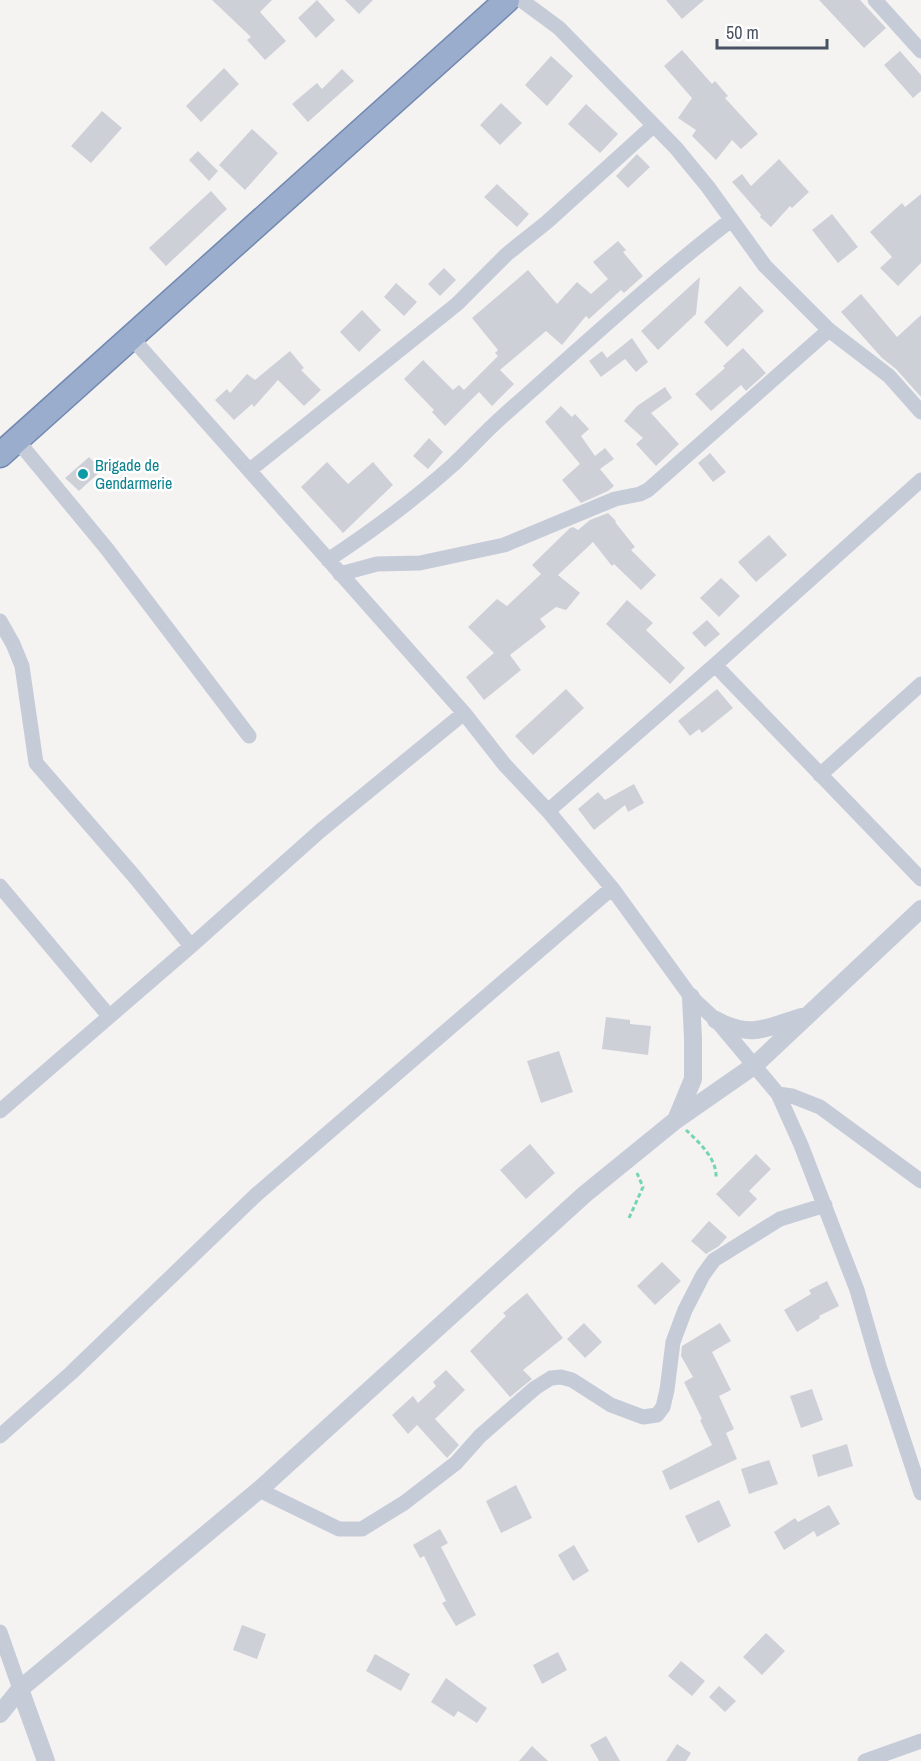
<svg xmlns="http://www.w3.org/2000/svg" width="921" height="1761" viewBox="0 0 921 1761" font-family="'Archivo Narrow',sans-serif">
	<rect width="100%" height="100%" fill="#f5f2f2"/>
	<!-- building -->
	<path fill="#ced0d8" d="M212,0h60l-12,12 26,29 -21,19 -18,-20 4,-3z
		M317,0l18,20 -19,18 -18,-20z
		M345,0h28l-14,14z
		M666,0h38l-22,19z
		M819,0h41l26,28 -22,20z
		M682,50l30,34 3,-3 13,15 -3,2 33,36 -17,15 -9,-9 -16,20 -24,-24 4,-6 -18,-12 14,-20 -28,-32z
		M900,51l21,24v16l-8,7 -29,-33z
		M551,56l22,20 -26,30 -22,-21z
		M224,68l15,16 -38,38 -15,-16z
		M342,69l12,12 -46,41 -16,-18 25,-21 5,6z
		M501,103l21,20 -22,22 -20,-20z
		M586,104l32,30 -18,19 -32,-29z
		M102,111l20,17 -31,35 -20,-17z
		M252,129l26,24 -33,37 -26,-25z
		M198,151l20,20 -9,10 -20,-21z
		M637,154l13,13 -22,21 -12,-12z
		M779,159l30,33 -17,16 -2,-2 -19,21 -11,-10 1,-2 -29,-33 10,-8 9,12z
		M497,184l32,30 -12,13 -33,-30z
		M211,191l16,18 -61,57 -17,-18z
		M921,194v69l-23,23 -18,-18 12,-11 -22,-25 32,-29 3,4z
		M832,214l26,33 -20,16 -26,-33z
		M618,241l8,9 -3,2 20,24 -19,17 -3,-3 -32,29 -3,-3 -24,29 -16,-14 -46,39 14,14 -22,22 -13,-14 -34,34 -13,-14 2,-2 -30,-31 19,-19 30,30 6,-5 5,5 34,-34 -3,-3 3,-3 -26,-32 56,-48 29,34 20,-22 14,12 17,-15 -15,-17z
		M444,268l12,12 -16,16 -12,-12z
		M700,277l-4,37 -38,36 -17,-19z
		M396,283l21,19 -13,14 -20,-19z
		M740,286l24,25 -37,36 -23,-25z
		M861,294l36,43 24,-22v82l-25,-28 -14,-11 -41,-46z
		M362,310l19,20 -22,22 -19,-20z
		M632,338l16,24 -12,10 -11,-13 -24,18 -12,-16 13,-10 5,7z
		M743,348l23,25 -20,18 -5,-6 -30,26 -16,-17 30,-26 -2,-2z
		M290,351l14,17 -3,2 20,20 -17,16 -26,-26 -24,27 -2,-3 -18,16 -19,-20 12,-11 3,4 17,-19 8,6z
		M665,387l7,11 -21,15 28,31 -23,22 -20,-22 7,-6 -19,-17 13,-15z
		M561,406l11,11 3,-3 14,15 -8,7 14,20 10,-8 9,11 -14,10 14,17 -6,5 -27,12 -19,-23 18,-16 -35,-42z
		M429,438l14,14 -15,17 -15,-13z
		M710,453l16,19 -13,10 -15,-19z
		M89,457l13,13 -23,21 -14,-13z
		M327,462l21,22 25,-22 20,23 -50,48 -42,-46z
		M608,513l8,8 -1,1 20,25 -4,3 25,25 -15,15 -27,-26 -2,2 -19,-24 -35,33 22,18 -14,17 -10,-3 -16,12 6,8 -36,28 11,15 -37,30 -18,-23 28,-24 -26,-26 29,-28 10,7 34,-32 -9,-9 38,-37 3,-1 5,3 12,-10z
		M769,535l18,20 -31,27 -18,-20z
		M721,578l19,18 -21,21 -19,-19z
		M627,600l26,23 -7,7 39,38 -15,16 -64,-60z
		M707,620l13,14 -15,13 -13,-14z
		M566,689l18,19 -51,47 -18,-19z
		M717,689l16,19 -31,25 -3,-4 -9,7 -12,-15z
		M634,784l10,19 -16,9 -3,-7 -31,25 -16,-21 20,-17 7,8z
		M606,1017l24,3v4l21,2 -3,29 -46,-6z
		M559,1051l14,41 -32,11 -14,-42z
		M530,1144l25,29 -29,26 -26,-29z
		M756,1154l15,15 -22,22 8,8 -18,18 -23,-23z
		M709,1221l18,16 -8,9 -13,8 -15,-13z
		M662,1262l19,19 -26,24 -18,-19z
		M827,1281l12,25 -20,10 1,2 -23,14 -13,-22 27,-16 -2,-4z
		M527,1293l36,45 -40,32 9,9 -22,18 -40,-46 36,-35 -3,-3z
		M584,1323l18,19 -17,16 -18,-19z
		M720,1323l11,18 -19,11 19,38 -12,6 15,33 -8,4 11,26 -67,31 -8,-19 50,-26 -12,-25 2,-1 -18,-37 9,-5 -12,-21 1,-10z
		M446,1370l19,20 -30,29 24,26 -12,13 -30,-33 -9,9 -16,-19 21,-19 5,7 18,-17 -3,-4z
		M812,1389l11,31 -22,8 -11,-32z
		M847,1444l6,22 -35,11 -6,-22z
		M769,1460l9,24 -29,10 -8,-25z
		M516,1485l16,33 -31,15 -15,-32z
		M719,1500l12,26 -33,17 -13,-27z
		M829,1505l11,19 -23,13 -3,-6 -30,19 -10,-18 21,-14 3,4z
		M440,1529l8,14 -7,4 35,68 -20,11 -14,-23 4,-2 -22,-45 -4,2 -7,-13z
		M574,1545l15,26 -16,10 -15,-26z
		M242,1625l24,9 -9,25 -24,-9z
		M766,1633l19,18 -23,24 -19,-18z
		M558,1652l9,18 -25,14 -9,-19z
		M375,1654l35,20 -9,17 -35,-20z
		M681,1661l24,20 -13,15 -24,-20z
		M446,1678l41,30 -10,15 -19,-12 -4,6 -23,-15z
		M719,1686l17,15 -11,11 -16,-15z
		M606,1736l14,25h-21l-9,-16z
		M677,1744l14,9 -5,8h-20z
		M532,1746l16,15h-29z"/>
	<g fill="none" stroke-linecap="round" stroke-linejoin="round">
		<defs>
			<path id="trunk" d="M0,455l507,-455"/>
		</defs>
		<!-- trunk casing -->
		<use href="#trunk" stroke="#7188b1" stroke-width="27"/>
		<!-- path -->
		<path stroke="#72d6b1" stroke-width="3" stroke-dasharray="4.5 3" stroke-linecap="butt" d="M686,1130c13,12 31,29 30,47
			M629,1218l14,-31 -6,-14"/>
		<!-- minor -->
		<path stroke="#c5ccd8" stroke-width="15" d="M521,0l38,28 117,120 32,39 57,79 64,64 60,46 32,36
			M875,0l46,51
			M132,338l332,375 40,51 44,47 64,77 79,109 25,23 62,74 23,51 56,145 22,76 42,127
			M17,440l90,109 142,187
			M250,470l207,-166 50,-50 40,-32 106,-96
			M328,560c44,-29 87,-61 126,-96 17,-16 32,-33 49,-48 75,-66 149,-135 228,-196
			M340,574l37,-10 43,-1 84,-18 111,-46 25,-5 8,-4 181,-160
			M0,621l13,23 9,22 14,97 98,113 57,70
			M715,665l206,214
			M820,775l101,-91
			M548,811l167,-146 206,-185
			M0,886l109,130
			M778,1094l14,2 28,11 101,74
			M0,1111l191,-165 129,-115 144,-118
			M0,1436l71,-63 186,-179 355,-306
			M259,1490l80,39h23l42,-26 52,-40 24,-27 55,-48 16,-10 10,-1 11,3 39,25 32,12 14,-2 6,-8 4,-17 6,-48 12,-32 18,-35 11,-15 66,-41 45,-14
			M0,1632l20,57
			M865,1761l56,-20"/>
		<!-- tertiary -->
		<path stroke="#c5ccd8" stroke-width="18" d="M716,1020c34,19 51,8 85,-3
			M676,1120l17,-41v-40l-2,-42
			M20,1689l26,72
			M0,1714l20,-25 239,-199 326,-296 91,-74 79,-55 166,-156"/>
		<!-- trunk -->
		<use href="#trunk" stroke="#9badcc" stroke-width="24"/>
	</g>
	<!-- markers -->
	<circle fill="#0f9aa8" stroke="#fff" stroke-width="2" cx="83" cy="474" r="6"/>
	<g text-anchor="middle" stroke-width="5" stroke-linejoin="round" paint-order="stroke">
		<!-- culture labels -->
		<g font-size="16" fill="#0d838f" stroke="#fff" text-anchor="start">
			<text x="95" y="471">Brigade de<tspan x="95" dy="18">Gendarmerie</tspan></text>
		</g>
	</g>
	<!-- scale -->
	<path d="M717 39v9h110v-9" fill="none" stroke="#485262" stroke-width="3"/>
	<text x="726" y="39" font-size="18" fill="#485262" stroke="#ffffff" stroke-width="4.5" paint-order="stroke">50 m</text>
</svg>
